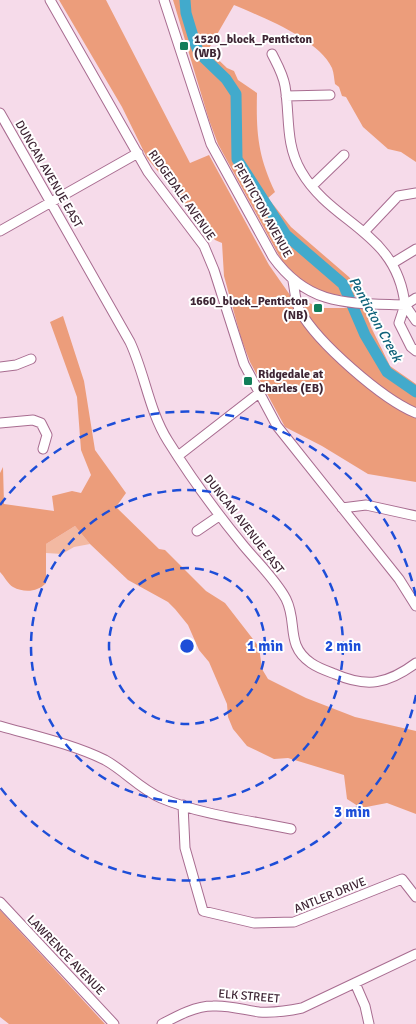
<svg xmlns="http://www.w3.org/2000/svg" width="416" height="1024" viewBox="0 0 416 1024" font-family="Signika,sans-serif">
	<rect width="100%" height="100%" fill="#f6dbea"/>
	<!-- green -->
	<path fill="#f3b9a2" d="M75,526l15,18 -16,3 -12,7 -16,-1v-9z"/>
	<!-- forest -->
	<path fill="#ec9d7b" d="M59,0h47l84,163 19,-8 60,110 21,30 31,13h44l6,19 19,39 26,18v98l-48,-8 -46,-28 -37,-19 -35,-65 -9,-24 -17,-62 -2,-33 -7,-3 -68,-82 -25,-51z
		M173,0h243v162l-15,-10 -13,-3 -25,-22 -17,-30 -4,-1 -3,-9 -4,-3c-1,-5 -1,-11 -3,-16 -13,-29 -70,-51 -98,-63l-26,45 19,18 7,3 4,9 19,13c-1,40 1,63 18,99l-7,6 23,29 58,50 14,20 -27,-2 -16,-4 -16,-8 -22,-22 -64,-117 -9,-24z
		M63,316l21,65 11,69 31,43 -10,14 43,42 6,1 41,41 19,12 34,44 3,22 6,10 38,19 49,19 61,14v83l-29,-11 -26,5 -14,-9 -3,-24 -56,-17 -14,1 -27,-13 -14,-17 -5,-12 -1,-13 -18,-42 -10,-12 -11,-25 -13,-16 -7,-7 -40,-22 -38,-36 -15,-18 -29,18v39c-8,9 -22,10 -33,4 -5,-3 -9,-11 -13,-15v-99l3,-6 1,37 50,7 -2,-15 20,-5 9,2 10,-18 -10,-25 -4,-53 -27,-75z
		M0,910l105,114h-96l-9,-7z"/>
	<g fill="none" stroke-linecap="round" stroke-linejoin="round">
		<!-- river -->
		<path stroke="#42aacc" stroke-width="11" d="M185,0l1,13 10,33 4,8 26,25 10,15 1,65 49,76 57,49 22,51 22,37 29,20"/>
		<defs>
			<path id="minor" d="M50,0l98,172 56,74 10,24 30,94 33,62 122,153 17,27
				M164,0l47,144 62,113c36,50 76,46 132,48l11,16
				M272,54c5,10 11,20 13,32 5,29 0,58 16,85 31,54 96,60 104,134l11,-7
				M286,96l44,-1
				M0,113l130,229c15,32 19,69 38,99 23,37 48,71 75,104 14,17 33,35 43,54 12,24 -1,46 25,64 7,5 16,8 24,11 32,14 53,10 81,-11
				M312,186l32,-31
				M0,231l138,-78
				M364,232l34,-36 18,-3
				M393,263l23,-14
				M293,281c2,10 2,21 7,30 18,32 82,88 116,102
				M405,305l-6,18 12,24 5,4
				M0,367l16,-2 15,-6
				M0,423l33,-3 8,3 6,12 -4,14
				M178,456l81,-63
				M342,508l24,-3 50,11
				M197,531l22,-15
				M0,726c35,10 72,18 105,34 20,11 35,29 56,38 41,17 87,22 130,31
				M183,805l2,43 18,63 51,12 40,-1 108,-43 14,18
				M0,902l114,122
				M355,983l10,23 4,18
				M162,1024c15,-8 33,-18 51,-18 16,-1 31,4 46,6 15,1 29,-1 43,-4l114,-54"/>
		</defs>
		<!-- minor casing -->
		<use href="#minor" stroke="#a86c90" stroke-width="11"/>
		<!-- minor -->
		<use href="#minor" stroke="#fff" stroke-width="9"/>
	</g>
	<!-- distance rings -->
	<g fill="none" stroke="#1d4ed8" stroke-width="2.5" stroke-dasharray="9 6">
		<circle cx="187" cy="646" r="78"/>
		<circle cx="187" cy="646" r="156"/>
		<path d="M416 695A234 234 0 0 1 0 787M0 505A234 234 0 0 1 416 597"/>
	</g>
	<!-- markers -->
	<g fill="#127e59" stroke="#fff" stroke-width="2">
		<rect x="179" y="41" width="10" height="10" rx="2.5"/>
		<rect x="313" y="303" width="10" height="10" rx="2.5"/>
		<rect x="243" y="376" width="10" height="10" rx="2.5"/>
	</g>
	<g text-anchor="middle" stroke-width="4" stroke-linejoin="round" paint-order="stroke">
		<!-- poi labels -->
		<g font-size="12" font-weight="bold" fill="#3e2534" stroke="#fff" text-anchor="start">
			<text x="194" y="43">1520_block_Penticton<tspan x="194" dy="14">(WB)</tspan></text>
			<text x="308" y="305" text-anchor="end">1660_block_Penticton<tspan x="308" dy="14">(NB)</tspan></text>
			<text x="258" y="378">Ridgedale at<tspan x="258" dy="14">Charles (EB)</tspan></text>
		</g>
		<!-- street labels -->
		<g font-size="12" fill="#3e2534" stroke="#fff">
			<text transform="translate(49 174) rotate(60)" y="4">DUNCAN AVENUE EAST</text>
			<text transform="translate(182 195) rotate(55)" y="4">RIDGEDALE AVENUE</text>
			<text transform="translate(263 210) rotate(61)" y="4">PENTICTON AVENUE</text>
			<text transform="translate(244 524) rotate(52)" y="4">DUNCAN AVENUE EAST</text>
			<text transform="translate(330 895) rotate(-22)" y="4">ANTLER DRIVE</text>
			<text transform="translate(66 955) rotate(46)" y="4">LAWRENCE AVENUE</text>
			<text transform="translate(249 996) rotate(5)" y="4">ELK STREET</text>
		</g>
		<!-- water labels -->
		<g font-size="14" font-style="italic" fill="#0d6179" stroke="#fff">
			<text transform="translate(376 319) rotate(61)" y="5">Penticton Creek</text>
		</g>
	</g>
	<circle cx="187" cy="646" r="8" fill="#1d4ed8" stroke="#fff" stroke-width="2.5"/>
	<g font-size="15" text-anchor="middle" font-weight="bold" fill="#1d4ed8" stroke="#fff" stroke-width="4" stroke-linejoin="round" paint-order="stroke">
		<text x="265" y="651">1 min</text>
		<text x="343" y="651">2 min</text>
		<text x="352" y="817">3 min</text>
	</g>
</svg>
